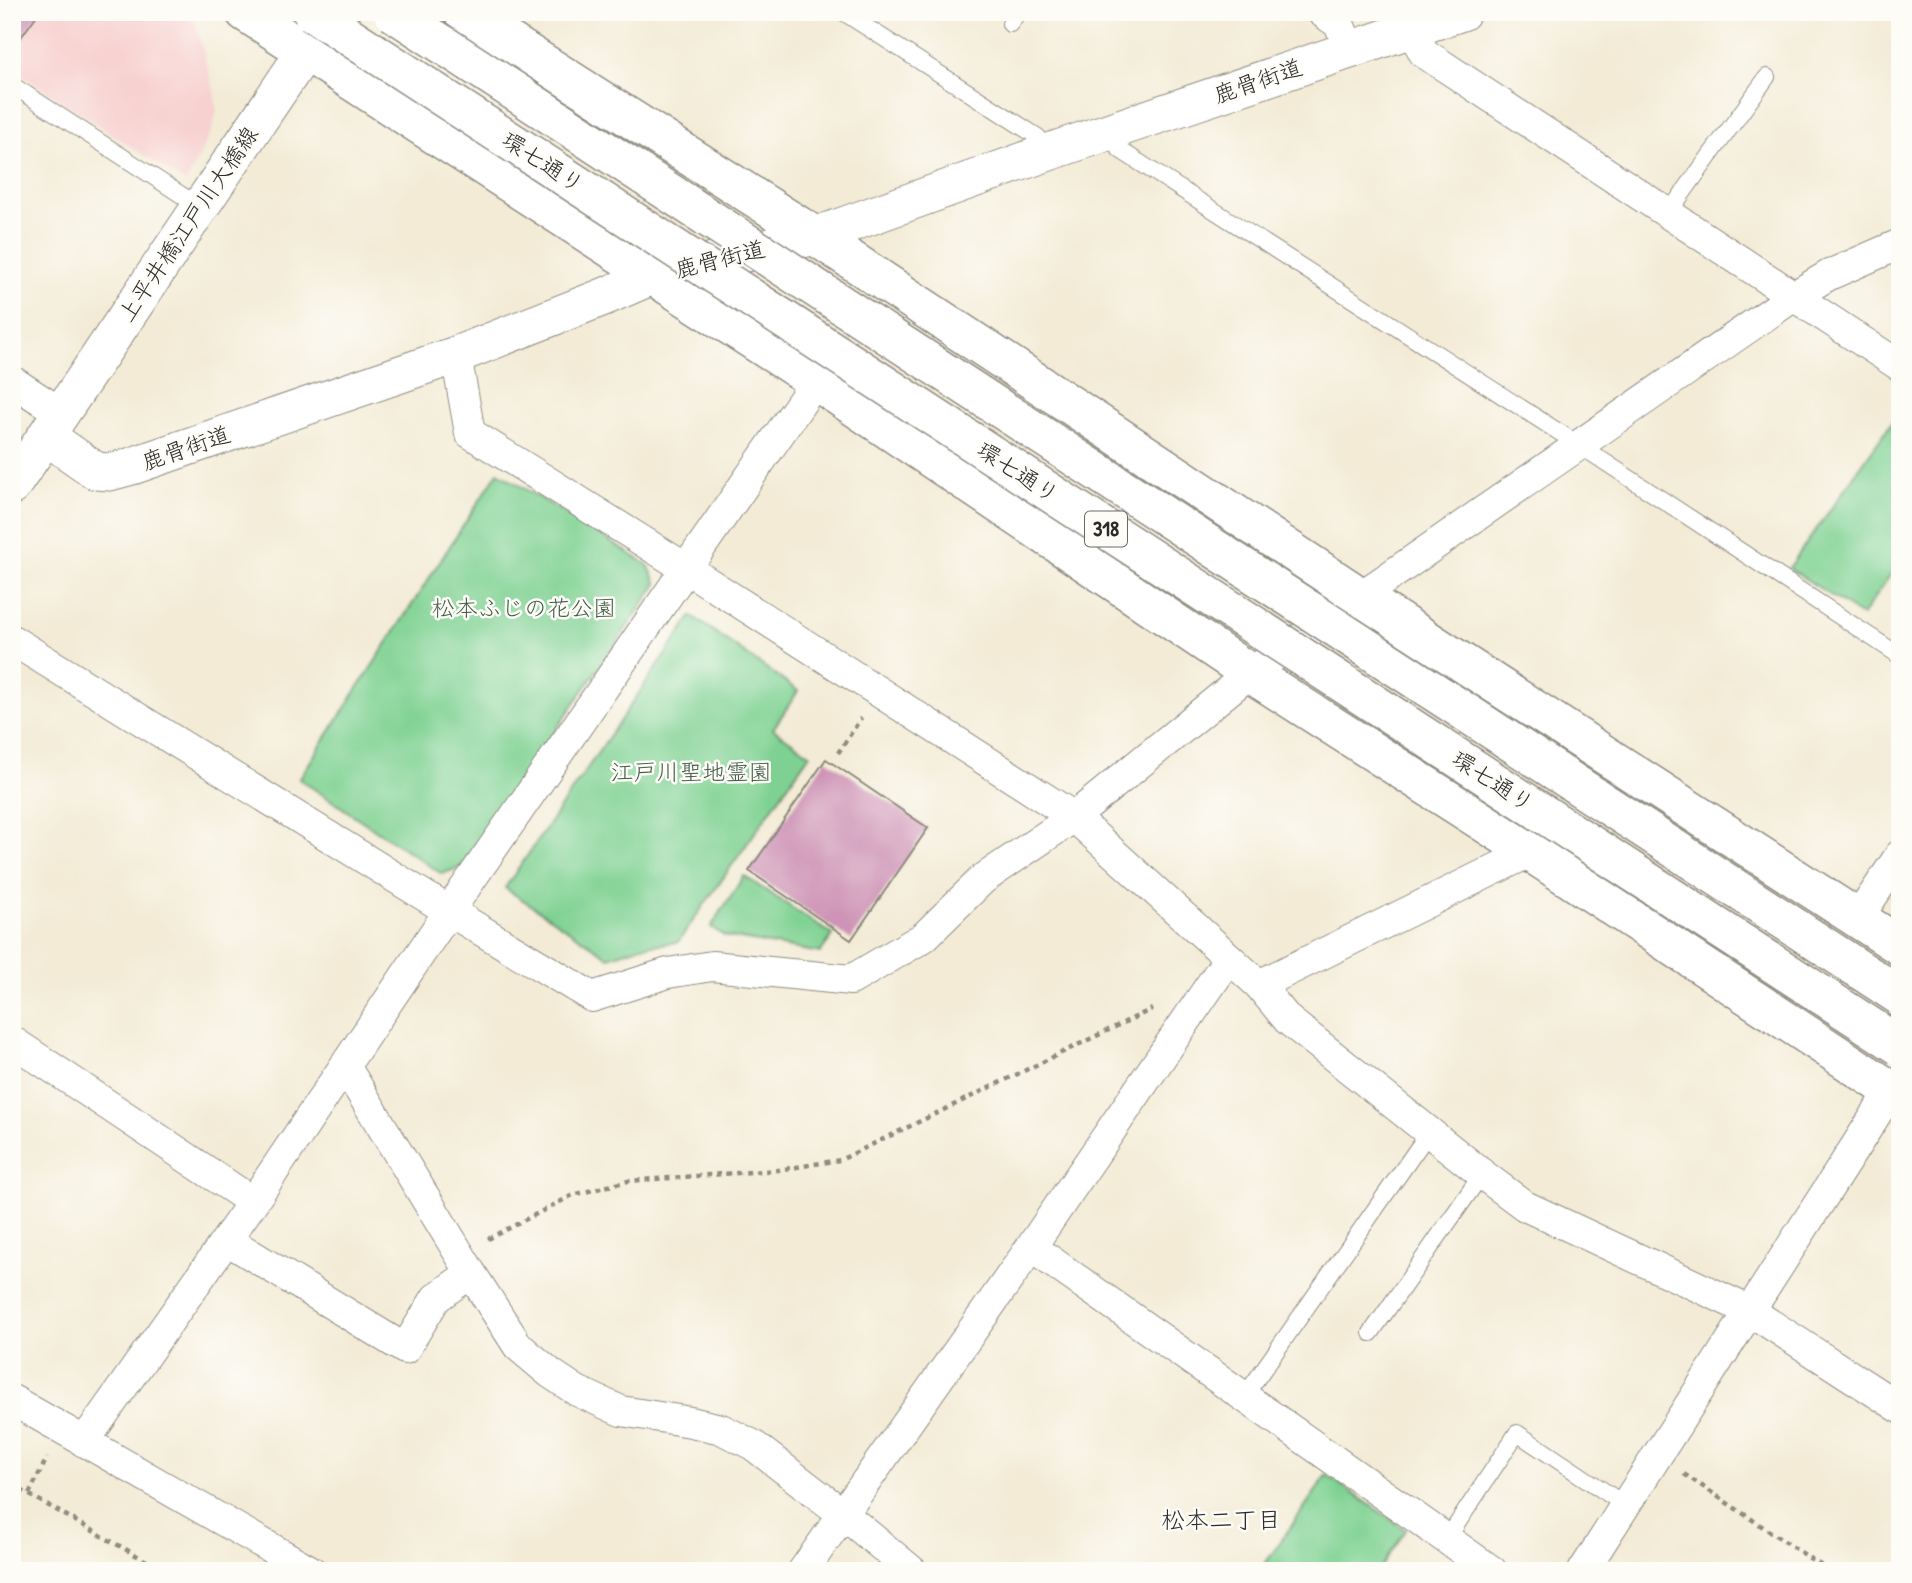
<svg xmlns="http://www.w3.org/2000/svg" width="1912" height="1583" viewBox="0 0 1912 1583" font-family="'Patrick Hand','Klee One',sans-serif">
	<rect width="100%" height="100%" fill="#fdfcf7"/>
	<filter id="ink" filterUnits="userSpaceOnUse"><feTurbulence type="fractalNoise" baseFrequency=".0143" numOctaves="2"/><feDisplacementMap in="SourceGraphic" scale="14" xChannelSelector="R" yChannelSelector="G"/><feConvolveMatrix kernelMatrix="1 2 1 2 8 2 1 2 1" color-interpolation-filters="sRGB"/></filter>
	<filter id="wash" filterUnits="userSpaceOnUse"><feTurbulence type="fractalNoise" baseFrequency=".00686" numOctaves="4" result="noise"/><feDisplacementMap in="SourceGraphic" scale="28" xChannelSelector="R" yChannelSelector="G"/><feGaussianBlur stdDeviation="1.57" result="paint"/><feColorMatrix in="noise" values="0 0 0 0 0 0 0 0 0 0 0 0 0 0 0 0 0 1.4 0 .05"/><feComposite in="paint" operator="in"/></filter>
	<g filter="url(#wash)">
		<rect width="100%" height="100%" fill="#f3ebd6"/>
		<!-- built -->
		<path fill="#f7d0cf" d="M12,12h168l15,10 19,69 3,19 -5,20 -26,53 -174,-114z"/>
		<!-- green -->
		<path fill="#7ed192" stroke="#547e5e" stroke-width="2" d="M1900,411v150l-38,55 -73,-48z
			M498,472l150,93 9,19 -196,283 -19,7 -143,-95z
			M692,616l106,75 -25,38 37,25 -132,188 -36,4 -33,11 -104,-69z
			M744,876l89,59 -13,18 -96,-17 -13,-9z
			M1327,1475l79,55 -28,41h-118z"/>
		<g id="blocks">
			<!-- building -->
			<path fill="#ce93b6" d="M12,12h27l-25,35 -2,-1z
				M826,759l102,69 -77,112 -102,-69z"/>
		</g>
	</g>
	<g filter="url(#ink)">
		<use href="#blocks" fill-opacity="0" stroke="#8f8b80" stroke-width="2"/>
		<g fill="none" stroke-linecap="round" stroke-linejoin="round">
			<defs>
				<path id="service" d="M843,12l195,125 5,17
					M1010,24l8,-12
					M12,85l188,122
					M1111,132l9,18 459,295 321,211
					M1669,212l98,-135
					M1371,1333l111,-159
					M1244,1397l185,-265
					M1447,1539l70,-106 108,72"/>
				<path id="minor" d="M1322,12l17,12 11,25
					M1411,29l13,24 476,313
					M456,355l14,78 217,136 387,248 185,168 29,35 194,154 43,32 225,105 150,97
					M12,381l49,32
					M12,640l437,271 143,86 76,-24 44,-7 139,14 73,-43 59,-58 91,-62 176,-144 544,-377 35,-21 71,-31
					M1858,918l42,-63
					M1259,985l271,-133
					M12,1041l241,161
					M345,1066l126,207 47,73 32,27 27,18 44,20 70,11 30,7 32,16 90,69 69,57
					M227,1240l178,109 31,-51 35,-25
					M1031,1247l461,324
					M12,1400l299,171
					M84,1442l169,-240 196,-291 367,-530
					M803,1571l228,-324 198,-289
					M1583,1571l308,-480"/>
				<path id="tertiary" d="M46,436l50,35 14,1 22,-6 324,-111 150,-59 46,-20 163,-40 228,-82 419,-142
					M12,486l311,-461"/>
				<path id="primary" d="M245,12l571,369 434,292 280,179 370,244
					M463,12l352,224 546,361 539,349"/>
			</defs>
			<!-- service casing -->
			<use href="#service" stroke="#8f8b80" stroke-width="18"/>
			<!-- minor casing -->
			<use href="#minor" stroke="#8f8b80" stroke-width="32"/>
			<!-- tertiary casing -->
			<use href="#tertiary" stroke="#8f8b80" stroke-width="39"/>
			<!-- primary casing -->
			<use href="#primary" stroke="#8f8b80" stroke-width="41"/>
			<!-- path -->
			<path stroke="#8f8b80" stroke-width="4.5" stroke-dasharray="5 5" stroke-linecap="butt" d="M838,753l23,-35
				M488,1239l85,-44 55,-14 150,-11 62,-10 312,-151
				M1684,1474l145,97
				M12,1485l152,86
				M29,1494l18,-36"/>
			<!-- service -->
			<use href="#service" stroke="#fff" stroke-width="16"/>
			<!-- minor -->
			<use href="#minor" stroke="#fff" stroke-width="30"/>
			<!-- tertiary -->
			<use href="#tertiary" stroke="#fff" stroke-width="37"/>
			<!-- primary -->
			<use href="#primary" stroke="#fff" stroke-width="38"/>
			<defs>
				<path id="primary-bridge" d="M312,12l1588,1034
					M393,12l1507,984"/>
			</defs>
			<!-- primary-bridge casing -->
			<use href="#primary-bridge" stroke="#8f8b80" stroke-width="41" stroke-linecap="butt"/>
			<!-- primary-bridge -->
			<use href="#primary-bridge" stroke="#fff" stroke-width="38"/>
		</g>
	</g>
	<g text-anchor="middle" stroke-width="5" stroke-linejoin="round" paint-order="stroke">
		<!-- shield labels -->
		<rect fill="#fdfcf7" stroke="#6a6a68" stroke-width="2" x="1085" y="511.5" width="42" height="35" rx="5"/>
		<g font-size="21" font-weight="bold" fill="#2b2b2b">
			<text x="1106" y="536">318</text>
		</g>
		<!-- street labels -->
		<g font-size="23" fill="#2b2b2b" stroke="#fdfcf7">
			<text transform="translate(1258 81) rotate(-19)" y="8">鹿骨街道</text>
			<text transform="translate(543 162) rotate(33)" y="8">環七通り</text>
			<text transform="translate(188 224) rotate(-56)" y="8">上平井橋江戸川大橋線</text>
			<text transform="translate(720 259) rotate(-14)" y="8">鹿骨街道</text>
			<text transform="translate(186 448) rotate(-19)" y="8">鹿骨街道</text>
			<text transform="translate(1018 472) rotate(33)" y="8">環七通り</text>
			<text transform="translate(1493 781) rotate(33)" y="8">環七通り</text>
		</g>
		<!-- park labels -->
		<g font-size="23" fill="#445d4a" stroke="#fdfcf7">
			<text x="524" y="616">松本ふじの花公園</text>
			<text x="691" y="780">江戸川聖地霊園</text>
		</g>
		<!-- neighbourhood labels -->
		<g font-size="24" fill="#2b2b2b" stroke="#fdfcf7">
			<text x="1221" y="1528">松本二丁目</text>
		</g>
	</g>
	<!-- margin -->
	<rect width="1912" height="1583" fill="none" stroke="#fdfcf7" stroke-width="42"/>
</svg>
